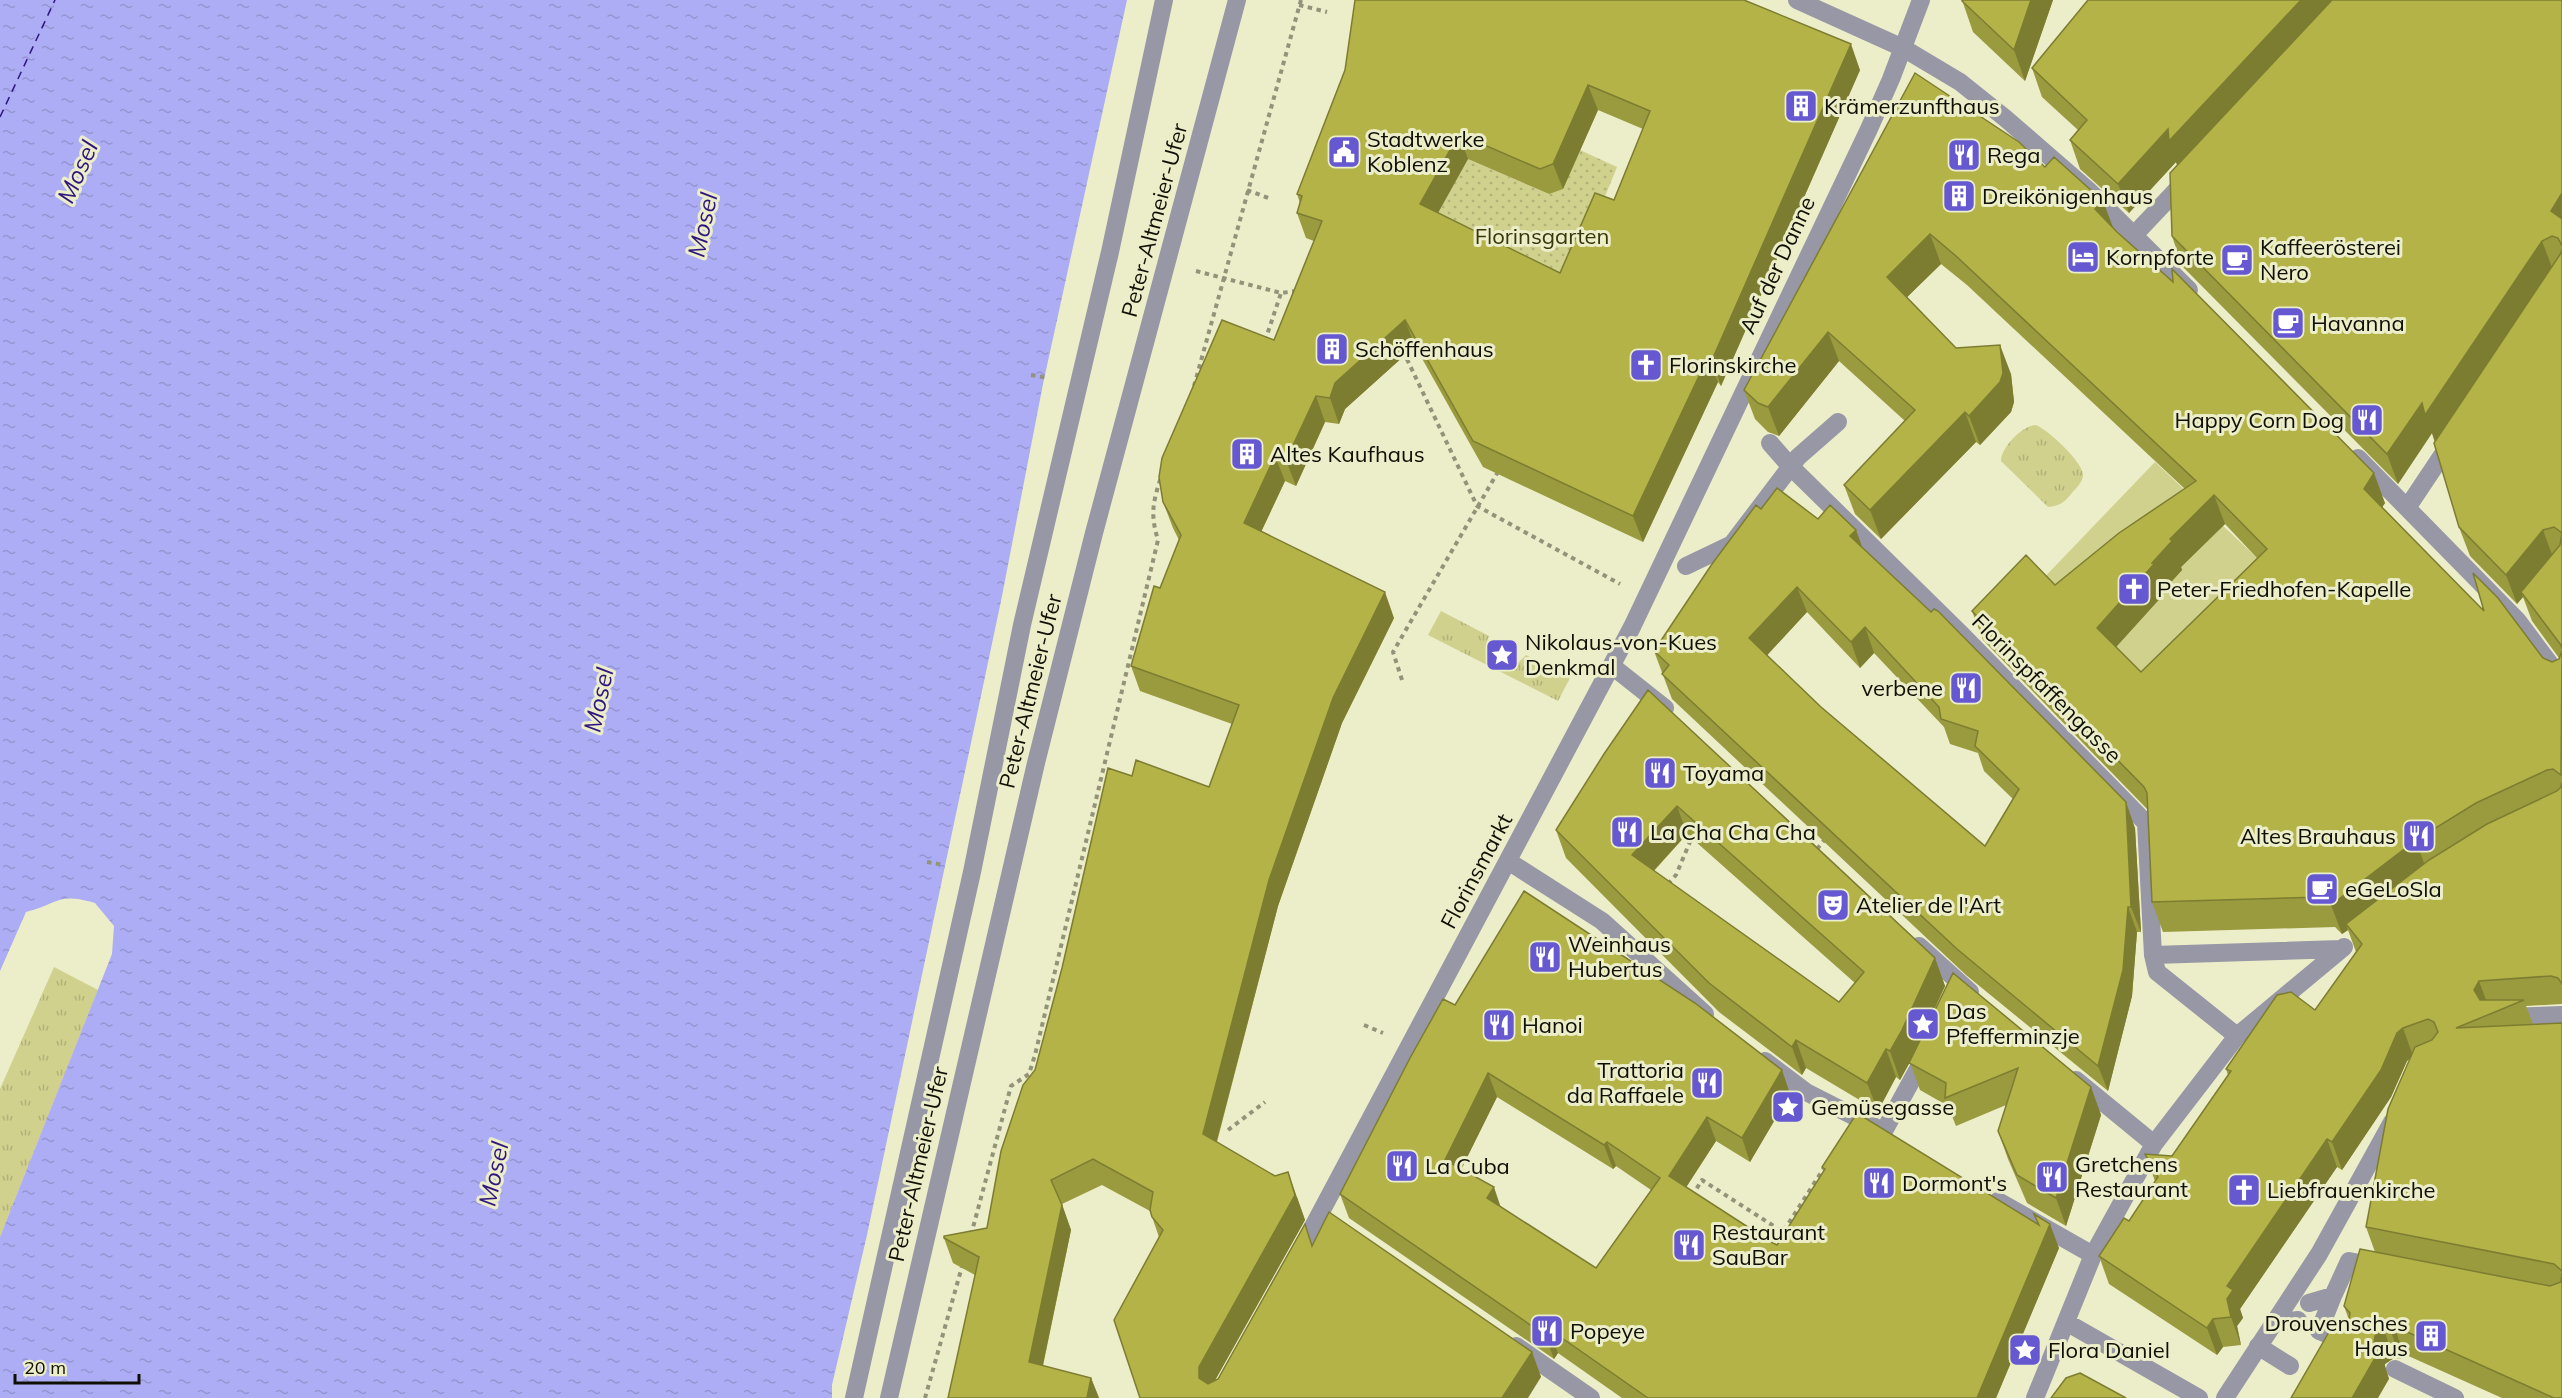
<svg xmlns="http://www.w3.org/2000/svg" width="2562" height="1398" viewBox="0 0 2562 1398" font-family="Mulish,sans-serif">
	<defs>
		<pattern id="grass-tufts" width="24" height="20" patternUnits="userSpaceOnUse" patternTransform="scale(1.5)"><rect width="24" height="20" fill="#d0d18d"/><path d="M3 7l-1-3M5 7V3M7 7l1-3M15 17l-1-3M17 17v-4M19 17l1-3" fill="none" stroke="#b1b278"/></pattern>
		<pattern id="park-dots" width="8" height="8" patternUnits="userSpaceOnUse" patternTransform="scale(1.5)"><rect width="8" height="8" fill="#d0d18d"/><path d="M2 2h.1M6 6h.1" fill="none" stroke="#b1b278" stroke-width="1.8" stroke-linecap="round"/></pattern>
		<pattern id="water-ripples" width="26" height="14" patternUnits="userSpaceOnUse" patternTransform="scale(1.5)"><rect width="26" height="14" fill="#adadf6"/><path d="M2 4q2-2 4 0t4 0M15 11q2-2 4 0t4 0" fill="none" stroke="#9494d1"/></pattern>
	</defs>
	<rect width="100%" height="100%" fill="#ecedc9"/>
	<!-- grass -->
	<path fill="url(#grass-tufts)" d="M2036,425c12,5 47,37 47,50 0,7 -7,13 -12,19 -7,9 -12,12 -23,13l-47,-46c0,-14 22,-36 35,-36z
		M1441,611l48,25c-6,13 -4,22 7,31l17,1 13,-13 44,23 -12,23 -130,-66z
		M54,967l44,23 -98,247v-148z"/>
	<!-- park -->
	<path fill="url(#park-dots)" d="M1580,150l37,17 -53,130 -127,-82 31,-56 81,35z"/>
	<!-- garden -->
	<path fill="#d0d18d" d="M2155,462l115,108 -119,132 -114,-117z"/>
	<!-- water -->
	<path fill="url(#water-ripples)" d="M0,0h1127l-84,384 -42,217 -134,634 -35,150v13h-832v-161l112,-283 2,-28 -19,-23c-38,-11 -36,1 -69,9l-26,59z"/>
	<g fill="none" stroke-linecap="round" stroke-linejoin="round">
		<!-- ferry -->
		<path stroke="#2f167e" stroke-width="1.5" stroke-dasharray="8 6" stroke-linecap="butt" d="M0,117l55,-117"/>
		<!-- path -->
		<path stroke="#929379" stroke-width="4" stroke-dasharray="4.5 4.5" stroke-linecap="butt" d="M1299,5l28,7
			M1247,190l24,9
			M1196,271l85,22 15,-2
			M1265,341l16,-48
			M1401,353l4,2 72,151 143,78
			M1031,375l17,3
			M1194,386l107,-386
			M1402,680l-9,-28 106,-182
			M1817,849l9,-11
			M927,862l17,3
			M1668,884l8,-9 16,-38
			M1364,1025l19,8
			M1228,1130l37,-28
			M1692,1196l10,-16 81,52 41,-64
			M971,1235l40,-149 18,-12 6,-19 123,-515c-8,-26 -5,-38 3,-63
			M925,1398l38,-135"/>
		<!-- minor -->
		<path stroke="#9797a6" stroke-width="18" d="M1797,0l106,48 57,34 45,36 83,72 101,100
			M2135,234l51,-54
			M1770,443l20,23 172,169 184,188 7,132 188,-6
			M2358,458l159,162 45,60
			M2407,508l46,-69
			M1686,566l46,-22 66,-87 40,-35
			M1612,666l53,42
			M1508,861l94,60 103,93
			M1919,946l51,46
			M2153,955l4,17 80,64
			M2505,1017l57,-2
			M1765,1061l41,31 71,36
			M2076,1080l78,64
			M1884,1131l41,-75
			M1998,1201l95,54
			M1298,1255l334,-628 237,-498 22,-50 30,-79
			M2333,1296l-14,35 30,12
			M2309,1303l24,-7 16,-35 32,6
			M2066,1322l133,76
			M2274,1323l24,-3
			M1516,1346l75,52
			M2258,1346l32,20
			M2395,1369l60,29
			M854,1398l118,-526 50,-247 88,-373 54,-252
			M889,1398l147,-635 58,-230 143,-533
			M2035,1398l58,-143 61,-111 83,-108 107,-89
			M2225,1398l94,-144 73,-132"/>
	</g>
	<!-- wall -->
	<path fill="#9a9a3e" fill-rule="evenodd" d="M1962,0h91l-28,81 -52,-49z
		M2562,0v1004l-36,2 7,18 29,-1v375h-60l-98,-44 -3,5 -7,-1 -9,6v2l4,13 -48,-53 8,-6 -5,-14 31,-54 -9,-25 45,-170 -4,4 -16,36 -49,73 -5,-3 -97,142 3,9 -6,8 4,19 -18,2 -6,8 -108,-71 -10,-28 30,-35 26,-40 -10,-27 27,2 56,-81 -2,-6 89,-59 41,-58 -8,-22 -6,4 -7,-7 -172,5 -11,-30 -5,-93 -164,-169 -11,-29 83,-26 130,-96 -218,-204 -26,-21 -34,33 49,51 55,26 3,28 -3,10 -31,33 -4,-3 -95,97 -26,-25 -11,-29 61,-64 -66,-60 -60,75 -11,-4 -13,-13 -11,-29 171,-317 198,155 272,275 -3,4 102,104 59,47 9,4 7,-3v-1l-27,-37 -9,-24 -6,7 -47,-48 -11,-29 -27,-94 -34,51 -216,-218 -10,-30 5,-71 -1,-3 -47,51 -49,-44 -10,-29 8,-10 -36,-33 -10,-29zM2225,524l32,34 -116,114 -25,-25 48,-53 -1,-3 19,-21 -1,-3z
		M1345,70h515l-139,316 -3,-4 -75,160 -160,-75 -68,-121 -70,63 -6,15 -14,-2 -29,64 -11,-5 -24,51 133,86 -52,105 -64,183 -61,236 80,55 8,23 -90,160 3,-1 87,-155 7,21 220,107 9,25 -401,21 19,-161 -9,-26 -48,-26 -40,19 9,26 -28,136 48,12 8,20h-151l27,-123 -22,-12 -9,-25 43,-10 48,-158 97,-294 77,11 23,-63 -92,-33 -9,-25 48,-126 -6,-12 -10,-26 111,-162 40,-99 -8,-3 -9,-25 3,-10 -3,-9zM1598,110l45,19 -29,71 -54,73 -122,-60 30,-54 81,35 14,-5z
		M1761,509l57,10 38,11 6,17 273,281 6,104h-4l-5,64 -24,95 -142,-116 -294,-276 -18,-48zM1807,612l53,56 14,-15 70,74 6,17 28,9 6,18 29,28 -28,47 -164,-139 -54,-52z
		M1604,754l331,204 10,28 -27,59 35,-72 138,114 10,28 -35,111 -39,-23 -19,-44 -10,-28 8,-26 -50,21 -8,-20 -28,-16 -10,-28 -10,18 -4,-3 -18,34 -72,-43 -4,7 -83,-63 -153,-154 -10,-28zM1687,834l168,149 -16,19 -185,-131z
		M1455,1005l327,65 8,24 -40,68 -34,-21 -30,46 91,58 47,-73 -2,-5 216,57 -4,-10 25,34 -63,150h-374l-64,-45 -4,6 -205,-141 -9,-24zM1497,1097l116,72 3,-3 35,24 -55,78 -95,-61 -40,-38z"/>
	<!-- shaded-wall -->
	<path fill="#7d7d32" d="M2031,0h22l-28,81 -11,-31z
		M2301,0h39l-161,170 -3,-8 -47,51 -11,-29 50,-55z
		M1851,44l9,26 -139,316 -9,-26z
		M1588,85l10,25 -35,79 -10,-25z
		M1459,134l9,25 -39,70 -9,-25z
		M2562,193v47l-11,-29z
		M2103,201l11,29 -19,-21z
		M1930,234l11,30 -43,42 -11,-29z
		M2542,241l11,29 -117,174 -4,-11 -34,51 -11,-30 35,-51z
		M1405,320l10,26 -70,63 -6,15 -9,-26 5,-15z
		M1828,332l11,29 -60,75 -11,-29z
		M2000,345l11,29 3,28 -3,10 -31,33 -11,-29z
		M1708,357l10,25 -75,160 -10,-26z
		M1316,396l9,26 -29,64 -10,-26z
		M1965,412l11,30 -95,97 -11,-29z
		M1275,456l10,25 -32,68 -9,-26z
		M2374,473l11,30 -10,15 -11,-29z
		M2214,495l11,29 -44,43 1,3 -19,21 1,3 -57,63 -10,-29 55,-65 18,-24z
		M1856,530l9,25 -15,-19z
		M2543,530l11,30 -33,32 2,5 -6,7 -11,-29z
		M1797,587l10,25 -48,52 -10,-26z
		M1385,592l9,26 -52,105 -64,183 -66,253 -9,-25 66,-254 64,-182z
		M1865,627l9,26 -14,15 -9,-26z
		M2126,802l9,26 6,104 -10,-25z
		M1677,806l10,28 -45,49 -10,-28z
		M2416,840l10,29 -80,55 2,6 -6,4 -11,-29z
		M2128,907l9,25 -5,64 -24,95 -10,-25z
		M1935,958l10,28 -33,72 -12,22 -10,-29z
		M2479,981l10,27 -4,8 -11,-26z
		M2403,1028l10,28 -6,5 -16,36 -49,73 -10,-28 65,-109z
		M1796,1040l10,28 -4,7 -10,-28z
		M1886,1049l10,28 -18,34 -11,-28z
		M1782,1070l8,24 -40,68 -8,-24z
		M1488,1073l9,24 -43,87 -9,-24z
		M2091,1087l10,28 -35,111 -10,-28z
		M1707,1117l9,24 -38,59 -9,-24z
		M2327,1139l10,28 -97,142 3,9 -6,8 4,19 -10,-28 -4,-18v-13z
		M1607,1142l9,24 -3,3 -9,-24z
		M1288,1172l17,48 -97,173 -9,-15v-11z
		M1494,1187l8,24 -15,-13z
		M1062,1205l9,25 -33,158 -9,-26z
		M2050,1224l9,24 -63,150h-19z
		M2213,1319l10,28 -6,8 -10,-27z
		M2394,1326l10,28 -3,5 -10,-27z
		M1549,1329l9,24 -4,6 -9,-24z
		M2384,1330l10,28 -9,6v2l4,13 -11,19h-26l22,-55 1,-7z
		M1532,1352l9,25 -13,21h-26z
		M1091,1378l8,20h-12z"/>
	<!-- building -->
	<path fill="#b3b348" stroke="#7d7d32" stroke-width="1.5" fill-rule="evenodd" d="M1355,0h389l107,44 -139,316 -4,-3 -75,159 -160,-75 -68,-121 -70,63 -5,15 -14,-2 -30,64 -11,-4 -31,67 141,69 -52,106 -64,182 -66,254 72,42 13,-4 7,23 -96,172v11l9,6 10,-5 87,-155 7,22 17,-34 203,140 -30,46h-362l-26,-78 49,-90 -11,-13 -2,-7 3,-18 -60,-33 -42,21 11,25 -33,157 62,16 -4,20h-139l31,-141 -35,-19v-2l43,-8 14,-77 22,-66 12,-15 27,-102 46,-200 24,8 4,-16 73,27 30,-82 -108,-39 23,-80 6,2 21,-53 -18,-33 -4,-25 3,-19 60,-138 52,20 48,-119 -25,-8 5,-17 -5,-2 48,-124zM1588,85l62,26 -36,89 -19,-7 -35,80 -140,-69 39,-70 81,35 13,-5z
		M1962,0h69l-17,50 -52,-49z
		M2088,0h213l-132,141 -1,-12 -50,55 -48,-44 17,-20 -55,-52z
		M2332,0h230v193l-11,18 11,8v27l-4,-8 -6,-2 -10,5 -117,174 -3,-12 -35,51 -215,-218 -2,-63z
		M1915,73l104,69 26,25 9,-10 49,44 -8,8 22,23 56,50 -1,-13 202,204 -10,16 120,122 -11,-38 25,25 45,60 9,4 7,-3 3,-8 -1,124 -8,-6 -6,1 -71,33 -60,37 -85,65 -7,-8 -172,5 -5,-109 -3,-6 -172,-176 54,-56 29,30 64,-52 77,-52 -240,-225 -26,-22 -43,43 69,71 44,-3 3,28 -3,9 -31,34 -4,-4 -95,98 -26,-25 71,-75 -87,-78 -60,75 -10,-4 -14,-13zM2214,495l53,54 -126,123 -44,-44 57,-64 -2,-1 20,-22 -2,-2z
		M2562,249v400l-1,-4 -40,-53 39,-47 2,-12 -8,-6 -11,3 -37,45 -47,-48 -25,-84 127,-190z
		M1777,488l41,31 12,-14 26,25 -6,6 81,76 3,-3 4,2 188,191 5,105h-3l-5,63 -25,96 -141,-117 -295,-275 7,-9 -15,-14 58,-87 44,-59 5,4zM1797,587l54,55 14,-15 74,80 2,12 37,12 -3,15 44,43 -34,57 -164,-139 -72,-69z
		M1648,690l287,268 -33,72 -12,21 -4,-2 -19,34 -71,-43 -4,7 -83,-64 -153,-153 48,-76zM1677,806l187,166 -25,30 -207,-147z
		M2562,782v202l-4,-6 -7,-2 -72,5 -5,9 6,10h44l-68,28 106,-5v248l-8,-7 -188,-37 22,-118 27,-62 17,-7 6,-8 -4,-10 -6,-3 -25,9 -6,5 -16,37 -49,72 -5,-3 -100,147 6,4 -6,9 4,18 -18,2 -6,9 -108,-72 25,-38 5,3 29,-44 -13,-23 27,2 59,-85 -5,-2 51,-74 14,-3 24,18 47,-66 -16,-20 83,-64 58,-36 70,-33 4,-4z
		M1524,891l171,112 87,67 -40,68 -35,-21 -38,59 102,66 6,3 48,-76 -3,-2 35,-54 182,112 -5,-11 16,10 -73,174h-329l-99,-69 -4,6 -205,-141 70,-136 33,-59 12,6zM1488,1073l116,72 3,-3 53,36 -64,90 -109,-70 7,-11 -49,-27z
		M1953,973l138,114 -35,111 -39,-23 -19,-44 20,-63 -73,30 1,-15 -37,-20z
		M2360,1249l190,37 11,-4 1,-9v125h-8l-160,-72 -3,6 -7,-2 -9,6 -1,7 5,8 -27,47h-61l42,-73 8,1 8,-6 1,-7 -6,-7z
		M2080,1373l46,25h-75l15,-20z"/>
	<!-- icons -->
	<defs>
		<symbol id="building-square" viewBox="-11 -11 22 22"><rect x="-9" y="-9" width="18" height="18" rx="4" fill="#6558d1" stroke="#ecedc9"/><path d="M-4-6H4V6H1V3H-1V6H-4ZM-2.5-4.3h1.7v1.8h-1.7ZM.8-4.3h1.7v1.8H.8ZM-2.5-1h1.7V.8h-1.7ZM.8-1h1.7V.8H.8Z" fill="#fff"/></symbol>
		<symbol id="civic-square" viewBox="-11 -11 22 22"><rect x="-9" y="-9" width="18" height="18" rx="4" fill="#6558d1" stroke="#ecedc9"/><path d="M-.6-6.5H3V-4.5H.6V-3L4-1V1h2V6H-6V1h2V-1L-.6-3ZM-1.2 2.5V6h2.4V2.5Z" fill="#fff"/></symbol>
		<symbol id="restaurant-square" viewBox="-11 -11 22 22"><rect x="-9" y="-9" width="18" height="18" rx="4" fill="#6558d1" stroke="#ecedc9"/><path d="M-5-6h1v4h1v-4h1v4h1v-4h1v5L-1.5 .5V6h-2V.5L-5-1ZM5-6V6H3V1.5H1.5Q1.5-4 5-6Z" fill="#fff"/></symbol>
		<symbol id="hotel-square" viewBox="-11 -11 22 22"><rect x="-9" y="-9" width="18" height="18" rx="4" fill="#6558d1" stroke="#ecedc9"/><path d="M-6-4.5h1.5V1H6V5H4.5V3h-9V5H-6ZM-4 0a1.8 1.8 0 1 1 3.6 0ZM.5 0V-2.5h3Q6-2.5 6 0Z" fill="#fff"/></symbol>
		<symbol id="cafe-square" viewBox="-11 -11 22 22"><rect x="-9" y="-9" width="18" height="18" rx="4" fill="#6558d1" stroke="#ecedc9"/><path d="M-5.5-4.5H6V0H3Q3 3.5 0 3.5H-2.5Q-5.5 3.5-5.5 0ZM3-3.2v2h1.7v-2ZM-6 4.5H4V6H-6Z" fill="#fff"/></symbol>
		<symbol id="church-square" viewBox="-11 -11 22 22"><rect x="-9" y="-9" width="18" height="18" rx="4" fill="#6558d1" stroke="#ecedc9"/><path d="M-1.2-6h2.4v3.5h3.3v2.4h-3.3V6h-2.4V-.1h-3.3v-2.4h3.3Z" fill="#fff"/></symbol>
		<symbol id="sight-square" viewBox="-11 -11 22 22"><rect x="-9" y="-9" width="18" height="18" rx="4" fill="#6558d1" stroke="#ecedc9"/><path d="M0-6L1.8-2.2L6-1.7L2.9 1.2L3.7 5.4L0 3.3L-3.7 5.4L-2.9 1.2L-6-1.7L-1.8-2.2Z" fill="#fff"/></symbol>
		<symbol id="theatre-square" viewBox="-11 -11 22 22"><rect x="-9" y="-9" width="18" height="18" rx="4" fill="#6558d1" stroke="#ecedc9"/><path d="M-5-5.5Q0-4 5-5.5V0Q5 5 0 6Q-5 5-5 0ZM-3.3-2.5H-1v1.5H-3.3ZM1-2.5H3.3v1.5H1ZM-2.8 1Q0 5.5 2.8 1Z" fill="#fff"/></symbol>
	</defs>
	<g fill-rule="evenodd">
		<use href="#building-square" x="1782" y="87" width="38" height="38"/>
		<use href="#civic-square" x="1325" y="133" width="38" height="38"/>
		<use href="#restaurant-square" x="1945" y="136" width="38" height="38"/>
		<use href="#building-square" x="1940" y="177" width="38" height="38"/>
		<use href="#hotel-square" x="2064" y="238" width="38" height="38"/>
		<use href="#cafe-square" x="2218" y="241" width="38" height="38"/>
		<use href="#cafe-square" x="2269" y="304" width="38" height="38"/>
		<use href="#building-square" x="1313" y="330" width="38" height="38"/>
		<use href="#church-square" x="1627" y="346" width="38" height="38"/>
		<use href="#restaurant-square" x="2348" y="401" width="38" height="38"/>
		<use href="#building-square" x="1228" y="435" width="38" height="38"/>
		<use href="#church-square" x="2115" y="570" width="38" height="38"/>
		<use href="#sight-square" x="1483" y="636" width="38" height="38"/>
		<use href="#restaurant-square" x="1947" y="669" width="38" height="38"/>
		<use href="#restaurant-square" x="1641" y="754" width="38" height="38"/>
		<use href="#restaurant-square" x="1608" y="813" width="38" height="38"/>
		<use href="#restaurant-square" x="2400" y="817" width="38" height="38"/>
		<use href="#cafe-square" x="2303" y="870" width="38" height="38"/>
		<use href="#theatre-square" x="1814" y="886" width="38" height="38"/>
		<use href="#restaurant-square" x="1526" y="938" width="38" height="38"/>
		<use href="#sight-square" x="1904" y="1005" width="38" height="38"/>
		<use href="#restaurant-square" x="1480" y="1006" width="38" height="38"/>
		<use href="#restaurant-square" x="1688" y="1064" width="38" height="38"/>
		<use href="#sight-square" x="1769" y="1088" width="38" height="38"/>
		<use href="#restaurant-square" x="1383" y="1147" width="38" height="38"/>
		<use href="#restaurant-square" x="2033" y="1158" width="38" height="38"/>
		<use href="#restaurant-square" x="1860" y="1164" width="38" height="38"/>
		<use href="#church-square" x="2225" y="1171" width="38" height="38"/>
		<use href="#restaurant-square" x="1670" y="1226" width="38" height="38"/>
		<use href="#restaurant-square" x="1528" y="1312" width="38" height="38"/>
		<use href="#building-square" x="2412" y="1317" width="38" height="38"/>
		<use href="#sight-square" x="2006" y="1331" width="38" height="38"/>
	</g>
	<g text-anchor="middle" stroke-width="6" stroke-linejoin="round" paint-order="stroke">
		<!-- poi labels -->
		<g font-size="22" fill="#0f0f04" stroke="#ecedc9" text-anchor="start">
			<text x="1824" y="114">Krämerzunfthaus</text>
			<text x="1367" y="147">Stadtwerke<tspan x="1367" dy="25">Koblenz</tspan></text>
			<text x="1987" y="163">Rega</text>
			<text x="1982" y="204">Dreikönigenhaus</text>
			<text x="2260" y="255">Kaffeerösterei<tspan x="2260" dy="25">Nero</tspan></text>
			<text x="2106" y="265">Kornpforte</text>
			<text x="2311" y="331">Havanna</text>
			<text x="1355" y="357">Schöffenhaus</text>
			<text x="1669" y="373">Florinskirche</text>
			<text x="2344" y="428" text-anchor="end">Happy Corn Dog</text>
			<text x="1270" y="462">Altes Kaufhaus</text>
			<text x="2157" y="597">Peter-Friedhofen-Kapelle</text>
			<text x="1525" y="650">Nikolaus-von-Kues<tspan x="1525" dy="25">Denkmal</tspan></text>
			<text x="1943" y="696" text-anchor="end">verbene</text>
			<text x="1683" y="781">Toyama</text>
			<text x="1650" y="840">La Cha Cha Cha</text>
			<text x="2396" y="844" text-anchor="end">Altes Brauhaus</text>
			<text x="2345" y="897">eGeLoSla</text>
			<text x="1856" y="913">Atelier de l'Art</text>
			<text x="1568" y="952">Weinhaus<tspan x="1568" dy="25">Hubertus</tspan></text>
			<text x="1946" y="1019">Das<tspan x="1946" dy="25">Pfefferminzje</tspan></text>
			<text x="1522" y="1033">Hanoi</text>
			<text x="1684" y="1078" text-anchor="end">Trattoria<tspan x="1684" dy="25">da Raffaele</tspan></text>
			<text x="1811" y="1115">Gemüsegasse</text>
			<text x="2075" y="1172">Gretchens<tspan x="2075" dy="25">Restaurant</tspan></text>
			<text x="1425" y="1174">La Cuba</text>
			<text x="1902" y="1191">Dormont's</text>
			<text x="2267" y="1198">Liebfrauenkirche</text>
			<text x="1712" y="1240">Restaurant<tspan x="1712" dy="25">SauBar</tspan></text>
			<text x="2408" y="1331" text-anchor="end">Drouvensches<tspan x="2408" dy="25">Haus</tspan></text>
			<text x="1570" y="1339">Popeye</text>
			<text x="2048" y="1358">Flora Daniel</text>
		</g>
		<!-- street labels -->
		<g font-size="22" fill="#0f0f04" stroke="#ecedc9">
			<text transform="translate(1154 220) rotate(-75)" y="8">Peter-Altmeier-Ufer</text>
			<text transform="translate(1777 265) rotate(-65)" y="8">Auf der Danne</text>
			<text transform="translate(2047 688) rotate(45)" y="8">Florinspfaffengasse</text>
			<text transform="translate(1030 691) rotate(-76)" y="8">Peter-Altmeier-Ufer</text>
			<text transform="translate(1476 871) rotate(-62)" y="8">Florinsmarkt</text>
			<text transform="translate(918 1164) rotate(-77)" y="8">Peter-Altmeier-Ufer</text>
		</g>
		<!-- park labels -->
		<g font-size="22" fill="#383709" stroke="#ecedc9">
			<text x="1542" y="244">Florinsgarten</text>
		</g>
		<!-- water labels -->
		<g font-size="24" font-style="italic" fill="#2f167e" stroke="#ecedc9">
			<text transform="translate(78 172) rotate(-66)" y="8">Mosel</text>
			<text transform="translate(703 225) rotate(-78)" y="8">Mosel</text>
			<text transform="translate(599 700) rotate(-78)" y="8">Mosel</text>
			<text transform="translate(494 1174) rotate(-78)" y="8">Mosel</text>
		</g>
	</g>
	<!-- scale -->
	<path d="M15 1374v9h124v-9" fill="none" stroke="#0f0f04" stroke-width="3"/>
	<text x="24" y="1374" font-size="18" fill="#0f0f04" stroke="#ecedc9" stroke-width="4.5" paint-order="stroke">20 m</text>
</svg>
